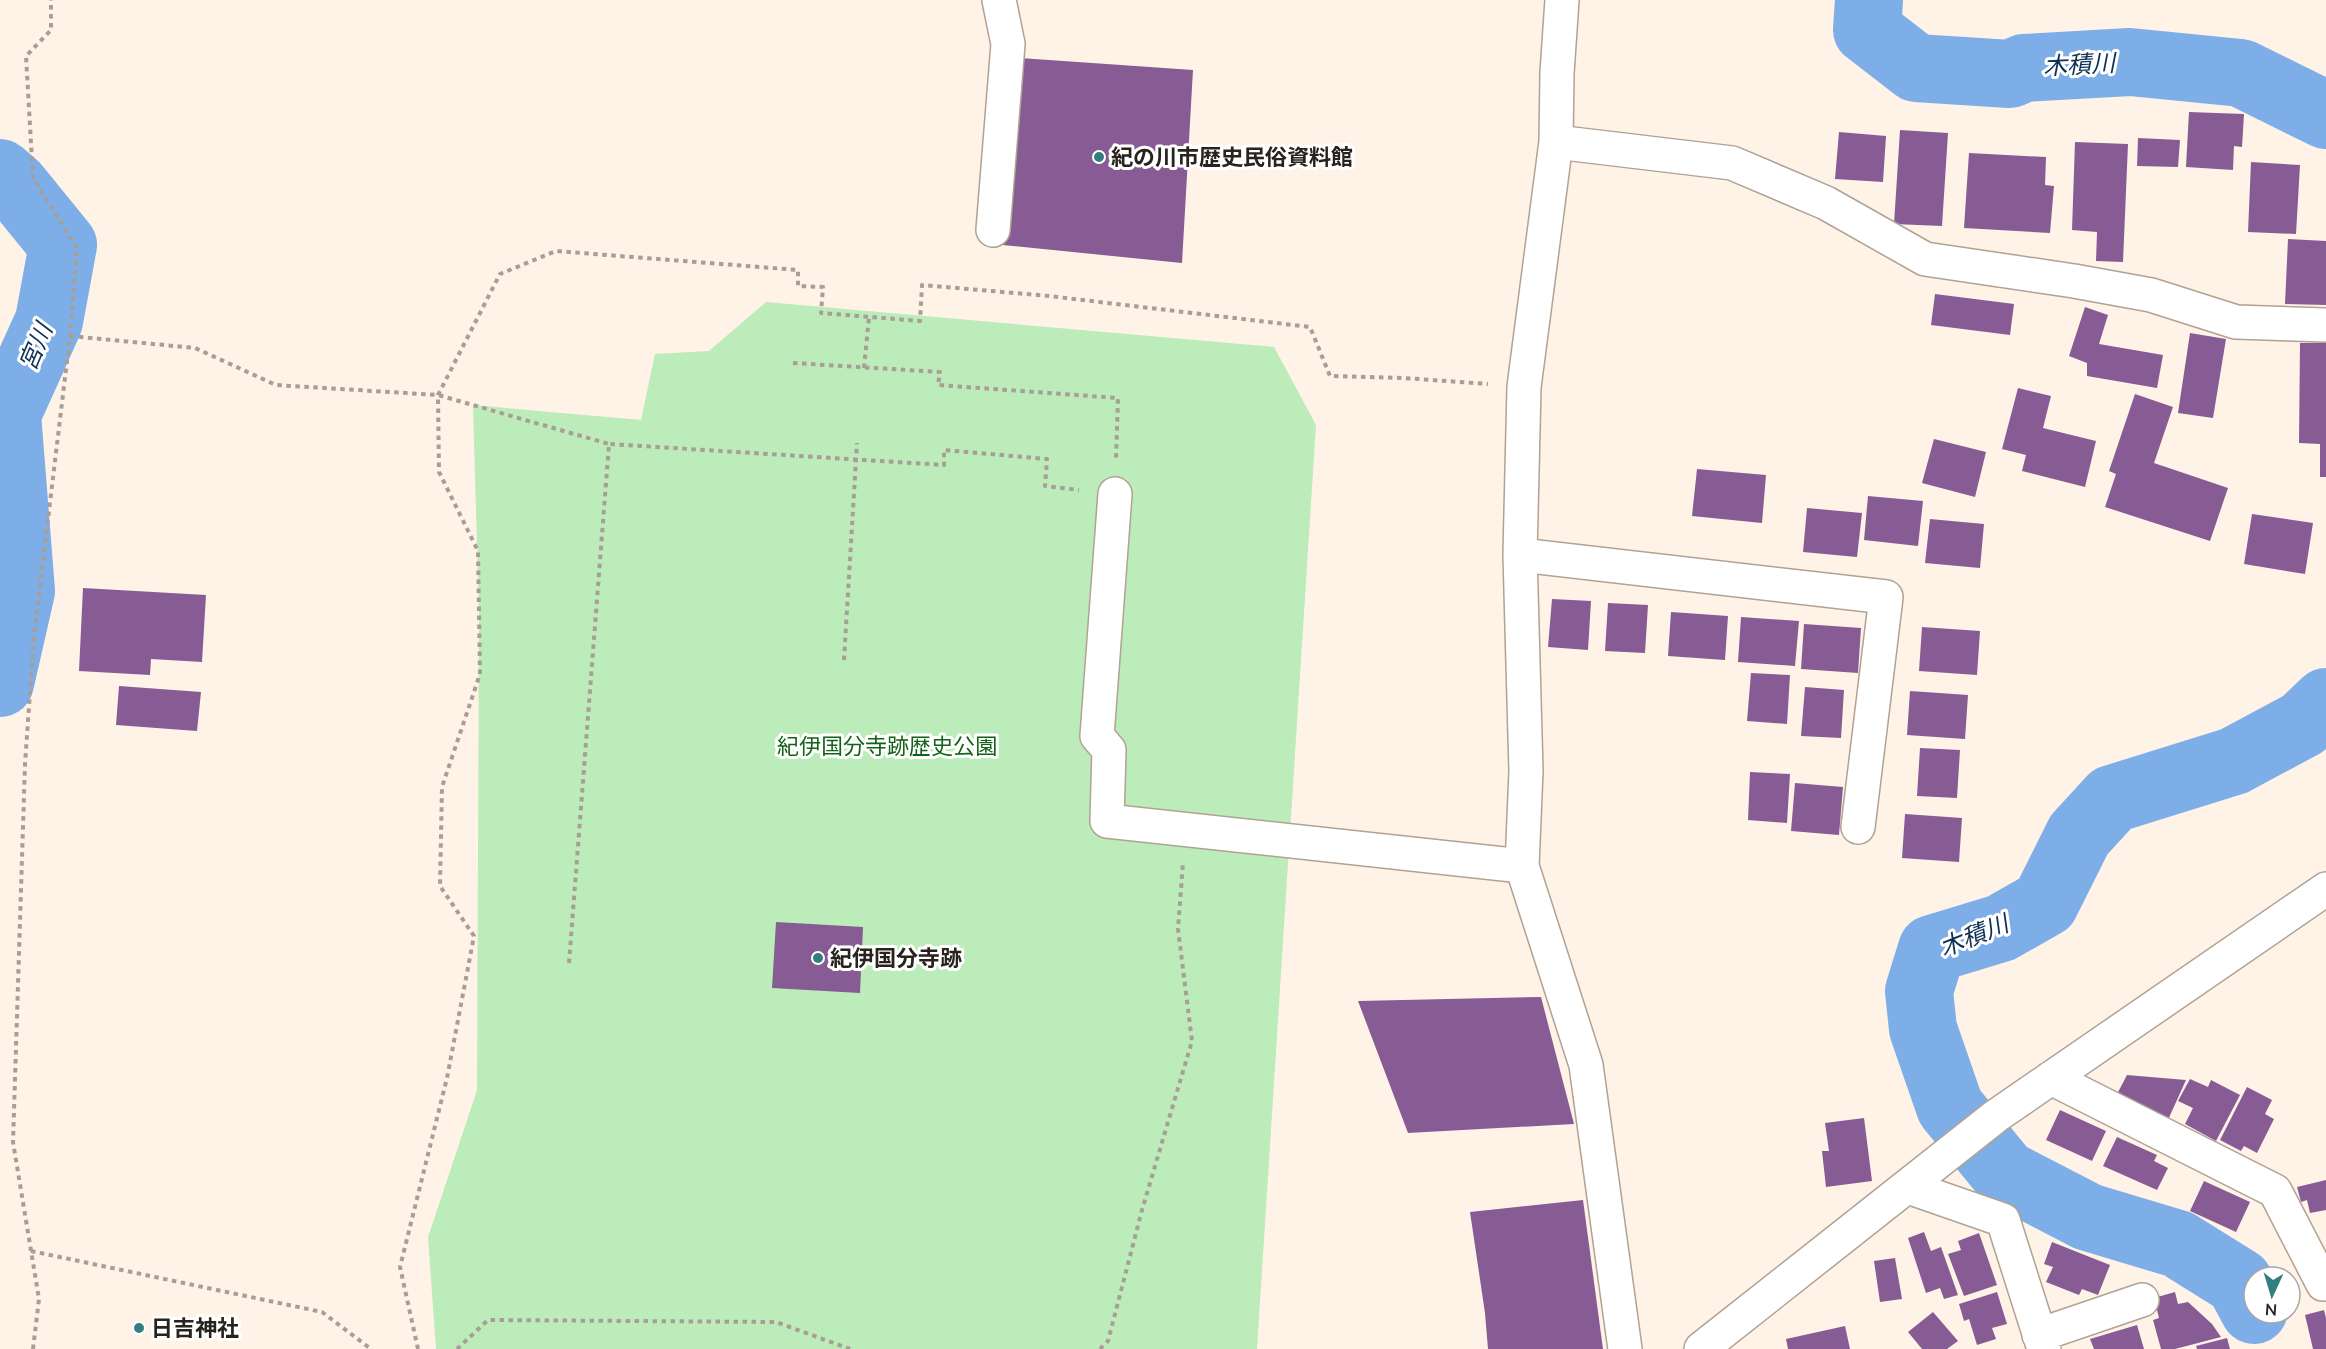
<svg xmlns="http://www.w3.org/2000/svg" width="2326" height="1349" viewBox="0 0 2326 1349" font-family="Mulish,'Noto Sans JP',sans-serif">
	<rect width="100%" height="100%" fill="#fff2e7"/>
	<!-- green -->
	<path fill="#bbecb9" d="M766,302l508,45 42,78 -59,924h-821l-8,-112 49,-147 2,-475 -6,-210 168,15 14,-66 54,-3z"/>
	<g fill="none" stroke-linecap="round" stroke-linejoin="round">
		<!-- river -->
		<path stroke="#7daee7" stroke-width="68" d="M1869,0l-2,30 49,38 94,6 14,-6 106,-6 111,11 85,42
			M0,173l15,13 48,59 -14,76 -42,93 14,177 -21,92
			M2254,1310l-15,-28 -61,-38 -90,-27 -83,-43 -55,-67 -27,-78 -4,-38 13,-42 69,-21 44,-25 34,-68 33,-36 122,-38 69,-37 23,-22"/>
	</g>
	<!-- building -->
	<path fill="#875c95" d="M1020,58l173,12 -11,193 -179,-18z
		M2189,112l55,2 -2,33 -8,-1 -1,24 -47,-3z
		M1900,130l48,3 -6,93 -48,-2z
		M1839,132l47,4 -3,46 -48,-3z
		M2138,138l42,2 -2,27 -41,-1z
		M2075,142l53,2 -5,118 -27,-1 1,-29 -25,-2z
		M1969,153l77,4 -1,28 9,1 -4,47 -86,-5z
		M2251,162l49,3 -4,69 -48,-2z
		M2288,239l38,2v64l-41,-1z
		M1935,294l79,10 -4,31 -79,-10z
		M2085,307l23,8 -9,29 64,11 -6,33 -70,-12v-13l-18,-7z
		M2190,333l36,6 -13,79 -35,-5z
		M2300,343h26v134h-6v-33l-21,-1z
		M2018,388l33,8 -8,32 53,13 -11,46 -63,-16 4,-16 -24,-6z
		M2135,394l38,13 -19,56 74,25 -18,53 -105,-34 11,-33 -7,-3z
		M1934,439l52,13 -11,45 -53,-14z
		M1697,469l69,6 -4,48 -70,-7z
		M1868,496l55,5 -5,45 -54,-6z
		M1807,508l55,5 -5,44 -54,-5z
		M2252,514l61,9 -8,51 -61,-10z
		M1930,519l54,5 -4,44 -55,-5z
		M83,588l123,7 -4,67 -51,-3 -1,16 -71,-4z
		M1552,599l39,2 -3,49 -40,-3z
		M1608,603l40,2 -3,48 -40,-2z
		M1671,612l57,4 -3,44 -57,-4z
		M1741,617l58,4 -4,45 -57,-4z
		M1804,624l57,4 -3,45 -57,-4z
		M1922,627l58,4 -3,44 -58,-4z
		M1751,673l39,2 -3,49 -40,-3z
		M119,686l82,6 -4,39 -81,-6z
		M1805,687l39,3 -3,48 -40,-2z
		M1910,691l58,4 -3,44 -58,-4z
		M1920,748l40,2 -3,48 -40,-2z
		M1750,772l40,2 -3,49 -39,-3z
		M1795,783l48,4 -4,48 -48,-4z
		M1905,814l57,4 -3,44 -57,-4z
		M776,922l87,5 -3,66 -88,-5z
		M1541,997l33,127 -166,9 -50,-132z
		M2127,1075l59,5 -19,42 -52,-24z
		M2190,1079l18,8 3,-7 29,15 -24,46 -31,-17 8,-16 -15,-7z
		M2247,1087l25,13 -7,14 9,5 -17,34 -13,-7 -3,5 -21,-11z
		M2060,1110l46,21 -14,30 -46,-21z
		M1864,1118l8,63 -46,6 -4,-36h7l-4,-28z
		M2117,1137l40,18 -3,6 14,7 -11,22 -54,-24z
		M2326,1180v30l-16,3 -3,-13 -6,2 -4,-15z
		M2204,1181l46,21 -14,30 -46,-21z
		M1583,1200l20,149h-115l-3,-36 -15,-101z
		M1924,1232l7,19 10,-4 17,48 -14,4 -4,-11 -14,5 -18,-55z
		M1979,1233l18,52 -33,11 -16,-42 13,-4 -3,-9z
		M2052,1242l58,23 -12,30 -16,-6 -3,6 -33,-13 7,-15 -9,-3z
		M1895,1258l7,41 -22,3 -6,-41z
		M1997,1292l10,32 -15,4 4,11 -19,6 -8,-26 -5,2 -5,-17z
		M2175,1292l3,12 10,-2 24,22 9,13 -46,12h-14l-8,-29 6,-2 -5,-20z
		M2324,1310l2,8v31h-13l-8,-34z
		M1933,1312l25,29 -11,8h-25l-14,-17z
		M2137,1325l7,24h-50l-4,-10z
		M1845,1326l5,23h-62l-2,-10z
		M2227,1338l3,11h-33l-1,-3z"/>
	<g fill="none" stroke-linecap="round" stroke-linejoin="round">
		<defs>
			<path id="minor" d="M1562,0l-5,73 -1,69 -32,245 -4,168 6,216 -4,95 64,199 39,284
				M1556,142l176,21 94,40 99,56 149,22 77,14 85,27 90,3
				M993,230l15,-186 -9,-44
				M1115,494l-18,242 12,14 -2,71 415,45
				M1520,555l366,42 -28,230
				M2051,1078l224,113 48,93h3
				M1908,1187l95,33 41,129
				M2039,1335l103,-35
				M1701,1349l295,-233 330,-227"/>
		</defs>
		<!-- minor casing -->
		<use href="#minor" stroke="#b0a294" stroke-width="36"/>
		<!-- path -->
		<path stroke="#a89e95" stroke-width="4" stroke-dasharray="4.5 4.5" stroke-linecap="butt" d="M70,336l125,12 81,37 162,10 171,49
			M793,363l147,9 -2,13 180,13 -2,61
			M864,368l5,-51
			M844,660l13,-217
			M569,963l40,-519 335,21v-15l103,9 -2,27 34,4
			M31,1251l291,61 49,37
			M33,1349l6,-50 -26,-157 12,-378 9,-128 36,-300 7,-88 -44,-70 -7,-122 25,-26v-30
			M418,1349l-18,-82 47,-189 27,-142 -34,-50 2,-99 38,-113 -2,-123 -39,-79 -1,-77 62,-121 56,-23 242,19v16l25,1 -2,26 99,8 2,-36 127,11 261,31 20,49 74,2 84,6
			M457,1349l31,-29 288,2 74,27
			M1100,1349l8,-8 34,-131 50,-169 -14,-112 5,-66"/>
		<!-- minor -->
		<use href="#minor" stroke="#fff" stroke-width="33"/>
	</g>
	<!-- markers -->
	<g fill="#357e7f" stroke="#fff" stroke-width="2">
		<circle cx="1099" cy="157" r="6"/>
		<circle cx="818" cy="958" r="6"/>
		<circle cx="139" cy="1328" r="6"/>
	</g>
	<g text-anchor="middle" stroke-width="6" stroke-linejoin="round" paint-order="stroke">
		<!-- poi labels -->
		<g font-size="22" font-weight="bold" fill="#29231e" stroke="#fff" text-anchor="start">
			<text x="1111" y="165">紀の川市歴史民俗資料館</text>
			<text x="830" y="966">紀伊国分寺跡</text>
			<text x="151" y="1336">日吉神社</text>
		</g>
		<!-- park labels -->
		<g font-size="22" fill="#146118" stroke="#fff">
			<text x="887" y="754">紀伊国分寺跡歴史公園</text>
		</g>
		<!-- water labels -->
		<g font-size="24" font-style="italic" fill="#0d3054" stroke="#fff">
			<text transform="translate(2079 65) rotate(-3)" y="8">木積川</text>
			<text transform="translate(36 347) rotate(-67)" y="8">宮川</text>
			<text transform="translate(1974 936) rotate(-22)" y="8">木積川</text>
		</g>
	</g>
	<!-- north arrow -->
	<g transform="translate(2272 1295) rotate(184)"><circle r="28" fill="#ffffff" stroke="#a9a7a5" stroke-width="1.5"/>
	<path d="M0-4.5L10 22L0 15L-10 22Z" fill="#357e7f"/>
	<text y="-9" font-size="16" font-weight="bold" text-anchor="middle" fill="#29231e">N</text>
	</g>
</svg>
